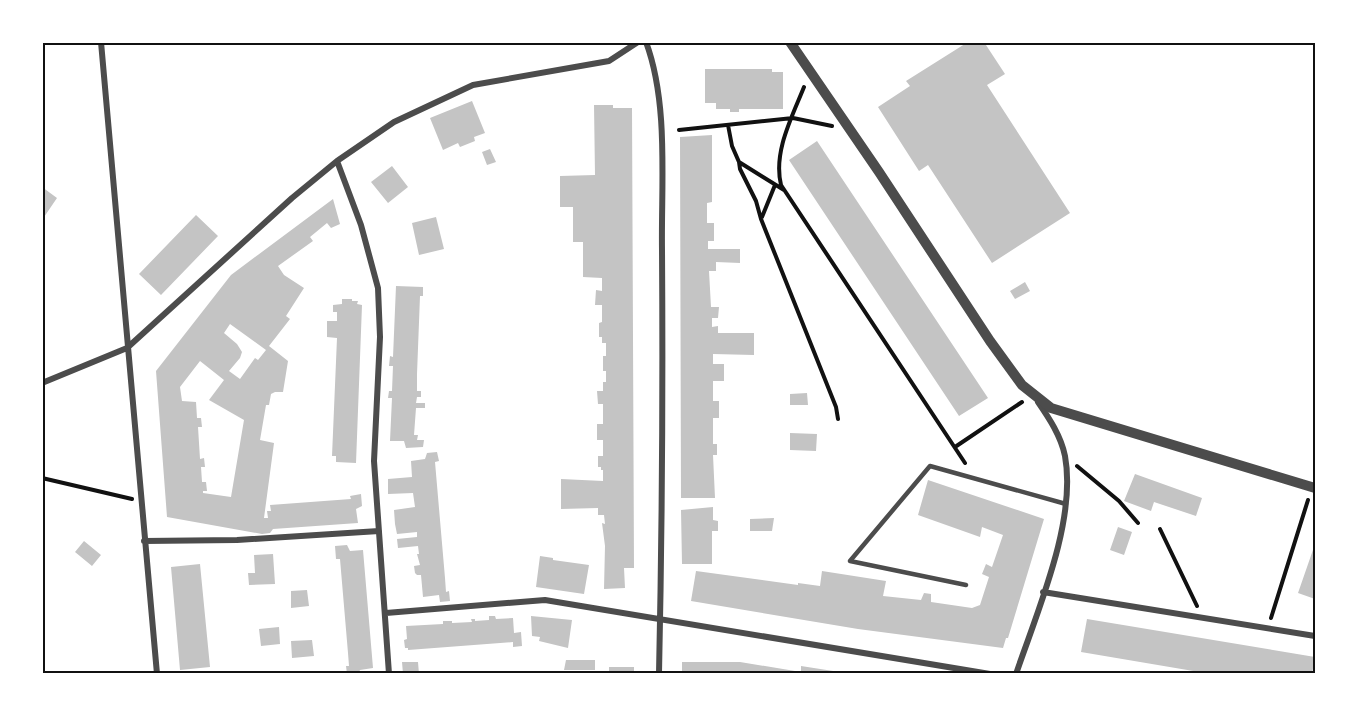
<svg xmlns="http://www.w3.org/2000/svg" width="1357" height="716" viewBox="0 0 1357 716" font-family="Rubik,sans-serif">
	<rect width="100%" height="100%" fill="#fff"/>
	<!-- building -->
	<path fill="#c4c4c4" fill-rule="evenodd" d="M968,42h16l21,32 -18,11 83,128 -78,50 -64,-98 -9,6 -41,-64 32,-21 -4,-5z
		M705,69h67v3h11v37h-44v3h-9v-3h-14v-6h-11z
		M472,101l13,32 -11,4 1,4 -15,6 -2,-4 -15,7 -13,-32z
		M594,105h19v3h19l2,460h-10l1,20 -21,1 1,-43 -3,-23 3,1 -1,-9h-6v-7l-37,1v-30l42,2v-11h-2v-3h-3v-11h5v-16h-6v-16h6v-20h-5l-1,-13h6v-9h3v-11h-3v-15h3v-13h-4v-6h-3v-14l3,-1v-17h-7l1,-15 6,1v-13l-19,-1v-35h-10v-35h-13v-31l35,-1z
		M712,135v67l-5,1v20h7v18h-6v8h32v14l-24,-1v9h-7l2,36h8l-1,11h-6v9l6,-1v7h36v22l-41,-1v10h11v17h-11v20h6v17h-6v26h4v11h-4l2,43h-34l-1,-361z
		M817,141l171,257 -29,18 -170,-256z
		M490,149l6,13 -9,3 -5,-13z
		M392,166l16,21 -20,16 -17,-21z
		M42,187l15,11 -15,22z
		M333,199l7,25 -9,4 -4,-5 -17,14 3,4 -35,25 6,9 20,13 -18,28 4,3 -21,27 19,15 -5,31h-8l-4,2 -2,11h-3l-6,35 14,3 -10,75h4l-1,-7h4l-1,-6 81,-6 -1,-3 11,-2 1,12 -6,3 2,14 -85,6 -3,4 -8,1 -95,-17 -11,-146 75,-96zM230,324l36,26 -8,10 -3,-2 -15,21 -11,-8 11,-13 2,-6 -5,-8 -13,-11zM200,361l24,19 -15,20 35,20 -13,77 -28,-4v-2h4l-1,-9h-4l-1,-15h4l-1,-9 -4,1 -2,-32h4l-1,-9h-4l-1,-16 -14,-1 -2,-14z
		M196,215l22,21 -57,59 -22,-21z
		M436,217l8,32 -25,6 -7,-32z
		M1025,282l5,9 -15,8 -5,-8z
		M396,286l27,1v9h-3l-3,78v17h4v6h-4l-1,6h9v5h-9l-2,27h4l-1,5h7l-1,7 -17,1 -2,-7h-14l2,-43h-4l1,-7h3l1,-25h-4l1,-10 3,1z
		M342,299h10v2h6l-1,3 5,1 -6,158 -20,-1v-6h-4l5,-118 -10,-1v-16h10v-9h-4v-7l9,-1z
		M807,393l1,12h-18v-11z
		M790,433l27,1 -1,17 -26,-1z
		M437,452l2,9 -4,1 10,116 1,14 3,-1 1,10 -10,1 -1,-7 -16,2 -2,-22h-4l-2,-2 -1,-7 6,-1 -3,-11h2l-1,-8 -20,2 -1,-9 20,-2v-5l-20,2 -2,-10 -1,-14 21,-3 -2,-14 -25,1v-15l24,-2 -1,-16 14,-2 2,-6z
		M1135,474l67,24 -6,18 -42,-14 -3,9 -27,-10z
		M928,480l116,39 -36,119h-2l-3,10 -145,-19 -167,-28 5,-30 102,14v-2l22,3 2,-15 64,10 -3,15 38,4 3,-7 7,1v8l41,6 8,-3 9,-28 -7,-3 4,-10 6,3 11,-32 -21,-8 -2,10 -62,-22z
		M713,507v13l5,1v10h-6v33h-30l-1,-54z
		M774,518l-2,13h-22v-12z
		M1118,527l14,5 -8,23 -14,-5z
		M84,541l17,14 -9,11 -17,-14z
		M1315,544v55l-17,-6z
		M347,545l3,6 13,-1 10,118 -13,2 -2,4h-11l-1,-8h3l-1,-13 -8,-94h-4l-1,-13z
		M273,554l2,30 -26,1 -1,-12h7l-1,-18z
		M540,556l13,2v2l36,5 -5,29 -48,-7z
		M200,564l10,103 -30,3 -9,-103z
		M307,590l2,16 -18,2v-17z
		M489,616h6l1,3 17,-1 1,15 7,-1 1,14 -9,1v-5l-105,8v-2h-3l-1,-8 3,-1 -1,-13 37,-2v-3h9v2l20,-1 -1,-3h4v2l14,-1z
		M531,616l41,4 -4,28 -29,-7 1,-4 -8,-1z
		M1087,619l228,38 -3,17h-101l-130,-22z
		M279,627l1,17 -19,2 -2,-17z
		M312,640l2,16 -22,2 -1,-17z
		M566,660h29v10h-31z
		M402,662h16l1,12h-16z
		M682,662h58l61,10v-6l45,7 -164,1z
		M609,667h25v7h-31v-3l6,1z"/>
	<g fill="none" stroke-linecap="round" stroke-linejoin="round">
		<!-- path -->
		<path stroke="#111" stroke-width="4" d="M804,87c-12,30 -31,65 -23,98l184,278
			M728,125l4,21 7,16 45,28
			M679,130l114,-12 39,8
			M739,162l1,7 16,32 5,18 75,188 2,12
			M762,217l13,-32
			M955,447l67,-45
			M1077,466l42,35 19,22
			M42,478l90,21
			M1160,529l37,77
			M1271,618l37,-118"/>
		<!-- service -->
		<path stroke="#4c4c4c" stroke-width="4.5" d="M966,585l-116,-24 80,-95 136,38"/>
		<!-- minor -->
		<path stroke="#4c4c4c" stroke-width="6" d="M101,42l56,632
			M646,42c23,62 15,142 16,208 1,141 0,283 -3,424
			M337,161l24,64 17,63 2,49 -6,124 15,213
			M42,383l85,-35 165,-150 45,-37 57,-39 79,-37 136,-24 29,-19
			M144,541l93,-1 142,-9
			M1043,592l272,44
			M386,613l159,-13 445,74
			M1016,674c21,-62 61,-153 49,-218 -4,-20 -16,-38 -27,-54"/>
		<!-- tertiary -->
		<path stroke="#4c4c4c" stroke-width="10" d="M790,42l89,130 111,169 32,44 29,23 264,80"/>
	</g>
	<!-- border -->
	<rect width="1357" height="716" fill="none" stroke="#ffffff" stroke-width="87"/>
	<rect x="44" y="44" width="1270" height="628" fill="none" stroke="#111" stroke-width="2"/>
</svg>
